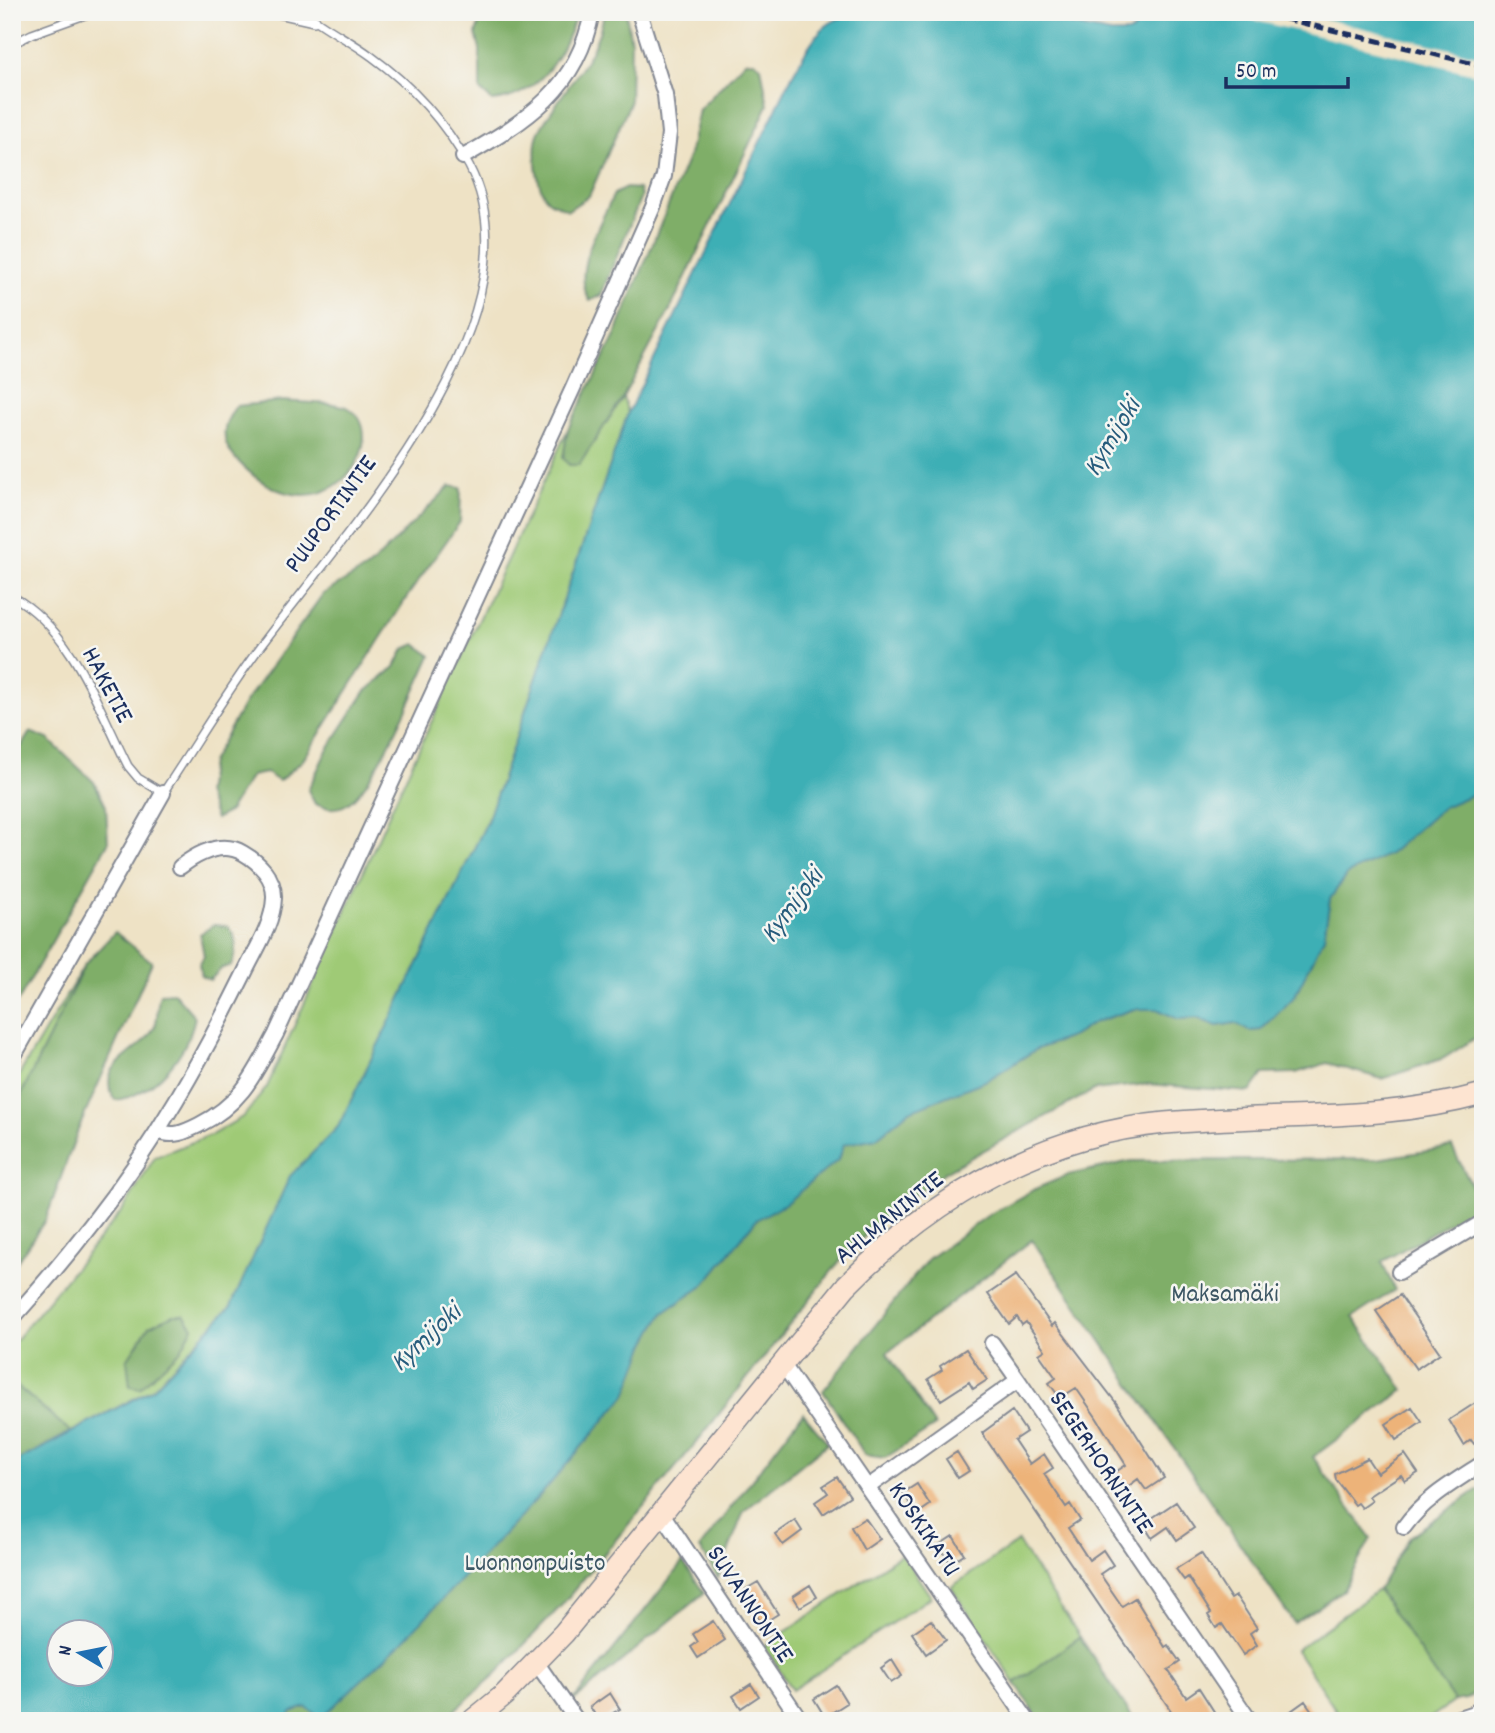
<svg xmlns="http://www.w3.org/2000/svg" width="1495" height="1733" viewBox="0 0 1495 1733" font-family="Dekko,sans-serif">
	<rect width="100%" height="100%" fill="#f6f6f2"/>
	<filter id="ink" filterUnits="userSpaceOnUse"><feTurbulence type="fractalNoise" baseFrequency=".0143" numOctaves="2"/><feDisplacementMap in="SourceGraphic" scale="14" xChannelSelector="R" yChannelSelector="G"/><feConvolveMatrix kernelMatrix="1 2 1 2 8 2 1 2 1" color-interpolation-filters="sRGB"/></filter>
	<filter id="wash" filterUnits="userSpaceOnUse"><feTurbulence type="fractalNoise" baseFrequency=".00686" numOctaves="4" result="noise"/><feDisplacementMap in="SourceGraphic" scale="28" xChannelSelector="R" yChannelSelector="G"/><feGaussianBlur stdDeviation="1.57" result="paint"/><feColorMatrix in="noise" values="0 0 0 0 0 0 0 0 0 0 0 0 0 0 0 0 0 1.4 0 .05"/><feComposite in="paint" operator="in"/></filter>
	<g filter="url(#wash)">
		<rect width="100%" height="100%" fill="#eee2c5"/>
		<!-- green -->
		<path fill="#9fca76" stroke="#5d7c6a" stroke-width="2" d="M623,397l5,16 -141,409 -149,305 -48,49 -59,130 -79,83 -81,43 -59,-50v-38l110,-133 33,-54 58,-23 31,-18 23,-29 130,-291 171,-367 -5,29 16,7z
			M85,964l-63,129 -10,27v-33z
			M1018,1542l62,95 -65,46 -64,-96z
			M902,1554l29,43 -139,93 -28,-44z
			M1378,1590l76,111 -28,20h-83l-47,-71z"/>
		<!-- forest -->
		<path fill="#7fae67" stroke="#4d6e62" stroke-width="2" d="M482,12h95c-13,42 -37,85 -85,89l-12,-11v-41l-4,-15z
			M604,12h22l5,30 -1,61 -41,93 -21,14c-6,-3 -15,-6 -20,-10 -12,-11 -16,-54 -9,-68 21,-41 59,-73 65,-120z
			M745,61h9l7,5 7,39 -98,205 -47,87 -44,68h-10l-6,-7 5,-29 46,-91 75,-183 10,-45z
			M626,188l13,1 2,8 -40,98 -11,6c-20,-30 11,-78 24,-107z
			M283,401c14,2 54,1 64,6 52,29 -25,147 -112,51 -16,-18 -12,-34 1,-52z
			M450,486l11,2 -1,34 -51,72 -106,166 -24,21 -13,-8 -15,3 -22,35 -13,8 -10,-26 5,-31 33,-58 79,-110 47,-28z
			M416,644l15,12c-17,35 -54,128 -84,148 -11,7 -21,4 -32,0l-7,-14 19,-40 38,-58 30,-25 9,-18z
			M30,732l18,7 46,43 12,24 2,37 -89,157 -7,5v-244z
			M1483,790v243l-39,25 -62,21 -55,-16 -31,10 -33,1 -13,18 -103,-8 -53,6 -146,80 -56,40 -49,47 -143,181 -139,168 -65,68 -54,47h-155l4,-9 16,-5 13,10 83,-77 140,-148 83,-97 20,-52 17,-30 40,-27 53,-66 30,-17 53,-44 5,-15 32,-6 33,-27 78,-31 50,-31 36,-13 22,-14 40,-13h22l21,10 19,-1 20,8 18,-3 14,8 12,-1 33,-33 30,-60 6,-38 17,-25 42,-20 54,-47z
			M214,925l14,1c11,15 9,24 3,40l-9,2 -12,12 -8,-4 -3,-11 5,-9 -4,-22z
			M115,932l37,30 -74,168 -32,89 -34,50v-149l10,-27 63,-129z
			M174,993l21,24c-8,37 -40,78 -80,83 -23,-38 27,-44 40,-74 4,-9 1,-22 5,-32z
			M1452,1147l24,47v13l-94,55 13,28 -42,27 51,73 -91,67 58,81 -28,52 -49,33 -262,-383 -145,113 48,73 -50,32 -20,-3 -42,-64 105,-132 59,-43 48,-27 33,-14 63,-14 246,-2z
			M173,1315h11l9,12 -12,23 -41,38 -10,-2 -3,-26 22,-34z
			M12,1382l59,50 -59,32z
			M803,1413l25,30 -84,68 -26,67 -18,-30z
			M1483,1486v202l-17,11 -12,2 -76,-111 31,-53z
			M683,1562l21,31 -132,109z
			M1080,1637l55,84h-95l-25,-38z"/>
		<!-- water -->
		<path fill="#3eafb5" stroke="#2c6f8a" stroke-width="2" fill-rule="evenodd" d="M864,12h144l103,21h17l6,-3 8,-18h341v778l-40,17 -54,47 -42,20 -17,25 -6,38 -30,60 -33,33 -12,1 -14,-8 -18,3 -20,-8 -19,1 -21,-10h-23l-39,13 -22,14 -36,13 -50,31 -78,31 -33,27 -32,6 -5,15 -53,44 -30,17 -53,66 -40,27 -17,30 -20,52 -83,97 -140,149 -82,77 -15,-11 -15,5 -4,9h-275v-257l141,-75 78,-83 59,-130 48,-49 149,-305 141,-409 165,-339c20,-35 28,-57 71,-62zM60,1632h42v42h-42z"/>
		<!-- pier -->
		<path fill="#eee2c5" d="M1220,12h76l187,45v19z"/>
		<g id="blocks">
			<!-- building -->
			<path fill="#edb379" d="M1016,1275l36,51 3,-3 62,81 47,74 -18,12 -8,-11 -16,12 -11,-16 15,-10 -30,-48 -20,-29 -16,10 -11,-15 7,-5 -17,-24 6,-4 -19,-28 -4,3 -5,-8 -8,7 -21,-30z
				M1400,1295l40,58 -24,16 -40,-58z
				M966,1349l21,31 -14,9 -4,-7 -28,18 -13,-21 14,-9 -2,-4z
				M1483,1398v41l-9,5 -3,-4 -7,5 -15,-25z
				M1412,1407l10,15 -26,18 -10,-16z
				M1012,1411l14,21 -12,8 16,24 14,-10 9,14 -9,6 22,33 4,-3 10,16 -12,8 21,32 14,-10 10,15 -13,9 22,32 13,-8 30,49 3,-2 12,17 -12,8 18,27 13,-9 21,33h-42l-196,-288z
				M957,1452l12,19 -11,7 -12,-19z
				M1405,1454l13,19 -13,8 -4,-6 -32,21 3,5 -10,7 -4,-5 -3,2 -19,-25 -1,-6 32,-16 10,15z
				M837,1477l13,19 -27,18 -8,-12 13,-9 -5,-7z
				M917,1484l13,21 -13,9 -14,-21z
				M1176,1502l18,26 -17,12 -9,-13 -16,11 -9,-14z
				M865,1518l15,21 -16,11 -13,-23z
				M795,1520l7,11 -19,14 -8,-11z
				M953,1536l11,18 -14,9 -11,-18z
				M1201,1553l30,46 5,-3 21,32 -7,5 7,12 -14,10 -21,-31 -6,4 -8,-13 3,-2 -23,-36 -4,3 -8,-11z
				M758,1582l20,32 -16,10 -14,-22 5,-3 -7,-10z
				M810,1585l7,12 -17,10 -7,-11z
				M931,1620l15,20 -20,14 -14,-21z
				M713,1621l12,19 -27,18 -7,-11 7,-5 -5,-8z
				M892,1660l10,16 -11,7 -10,-15z
				M751,1684l8,12 -18,12 -8,-12z
				M836,1685l11,18 -22,14 -11,-18z
				M610,1693l10,16 -21,12 -9,-14z
				M1305,1701l14,20h-42z"/>
		</g>
	</g>
	<g filter="url(#ink)">
		<use href="#blocks" fill-opacity="0" stroke="#848892" stroke-width="2"/>
		<g fill="none" stroke-linecap="round" stroke-linejoin="round">
			<defs>
				<path id="lane" d="M270,12l44,10
					M12,44l20,-10 61,-22
					M12,596c61,34 86,111 116,170l10,12 25,15c32,-48 62,-99 97,-146 84,-113 288,-331 209,-481 -24,-44 -58,-81 -98,-110 -21,-16 -46,-27 -66,-44"/>
				<path id="street" d="M463,157c63,-36 115,-68 129,-145
					M12,1059l151,-266
					M158,1131c15,7 27,1 41,-6 43,-22 55,-50 77,-91l297,-646 80,-181 11,-31 5,-43 -4,-38 -26,-83
					M1399,1272l84,-50
					M12,1319c29,-32 56,-64 82,-98 60,-76 108,-162 151,-249 11,-23 28,-48 29,-74 1,-20 -15,-36 -31,-45 -22,-13 -46,1 -63,14
					M992,1343l26,37
					M782,1363l246,358
					M868,1487l150,-107 232,341
					M661,1512l140,209
					M1404,1527c20,-28 50,-45 79,-64
					M536,1662l41,59
					M1450,1721l24,-8 9,-7"/>
				<path id="secondary" d="M472,1721l32,-26 60,-62 282,-347c87,-88 193,-151 319,-163 107,-10 213,0 318,-29"/>
			</defs>
			<!-- lane casing -->
			<use href="#lane" stroke="#848892" stroke-width="10"/>
			<!-- street casing -->
			<use href="#street" stroke="#848892" stroke-width="18"/>
			<!-- secondary casing -->
			<use href="#secondary" stroke="#848892" stroke-width="24"/>
			<!-- lane -->
			<use href="#lane" stroke="#fff" stroke-width="7"/>
			<!-- street -->
			<use href="#street" stroke="#fff" stroke-width="14"/>
			<!-- secondary -->
			<use href="#secondary" stroke="#fde4d1" stroke-width="21"/>
			<!-- rail -->
			<path stroke="#1b2f5e" stroke-width="5" stroke-dasharray="10 5" stroke-linecap="butt" d="M1256,12l227,54"/>
		</g>
	</g>
	<g text-anchor="middle" stroke-width="5" stroke-linejoin="round" paint-order="stroke">
		<!-- street labels -->
		<g font-size="26" fill="#1b2f5e" stroke="#f6f6f2">
			<text transform="translate(329 513) rotate(-54)" y="9">PUUPORTINTIE</text>
			<text transform="translate(109 684) rotate(62)" y="9">HAKETIE</text>
			<text transform="translate(888 1216) rotate(-39)" y="9">AHLMANINTIE</text>
			<text transform="translate(1103 1461) rotate(56)" y="9">SEGERHORNINTIE</text>
			<text transform="translate(926 1528) rotate(56)" y="9">KOSKIKATU</text>
			<text transform="translate(752 1603) rotate(56)" y="9">SUVANNONTIE</text>
		</g>
		<!-- park labels -->
		<g font-size="26" fill="#3c5664" stroke="#f6f6f2">
			<text x="1225" y="1301">Maksamäki</text>
			<text x="535" y="1570">Luonnonpuisto</text>
		</g>
		<!-- water labels -->
		<g font-size="28" font-style="italic" fill="#275c7c" stroke="#f6f6f2">
			<text transform="translate(1110 436) rotate(-59)" y="10">Kymijoki</text>
			<text transform="translate(790 904) rotate(-53)" y="10">Kymijoki</text>
			<text transform="translate(424 1336) rotate(-43)" y="10">Kymijoki</text>
		</g>
	</g>
	<!-- margin -->
	<rect width="1495" height="1733" fill="none" stroke="#f6f6f2" stroke-width="42"/>
	<!-- north arrow -->
	<g transform="translate(80 1653) rotate(280)"><circle r="33" fill="#f6f6f2" stroke="#9ea6b7" stroke-width="2"/>
	<path d="M0-5L12 26L0 18L-12 26Z" fill="#1f6fb2"/>
	<text y="-10" font-size="19" font-weight="bold" text-anchor="middle" fill="#1b2f5e">N</text>
	</g>
	<!-- scale -->
	<path d="M1226 77v10h122v-10" fill="none" stroke="#1b2f5e" stroke-width="3.5"/>
	<text x="1236" y="77" font-size="21" fill="#1b2f5e" stroke="#f6f6f2" stroke-width="5" paint-order="stroke">50 m</text>
</svg>
